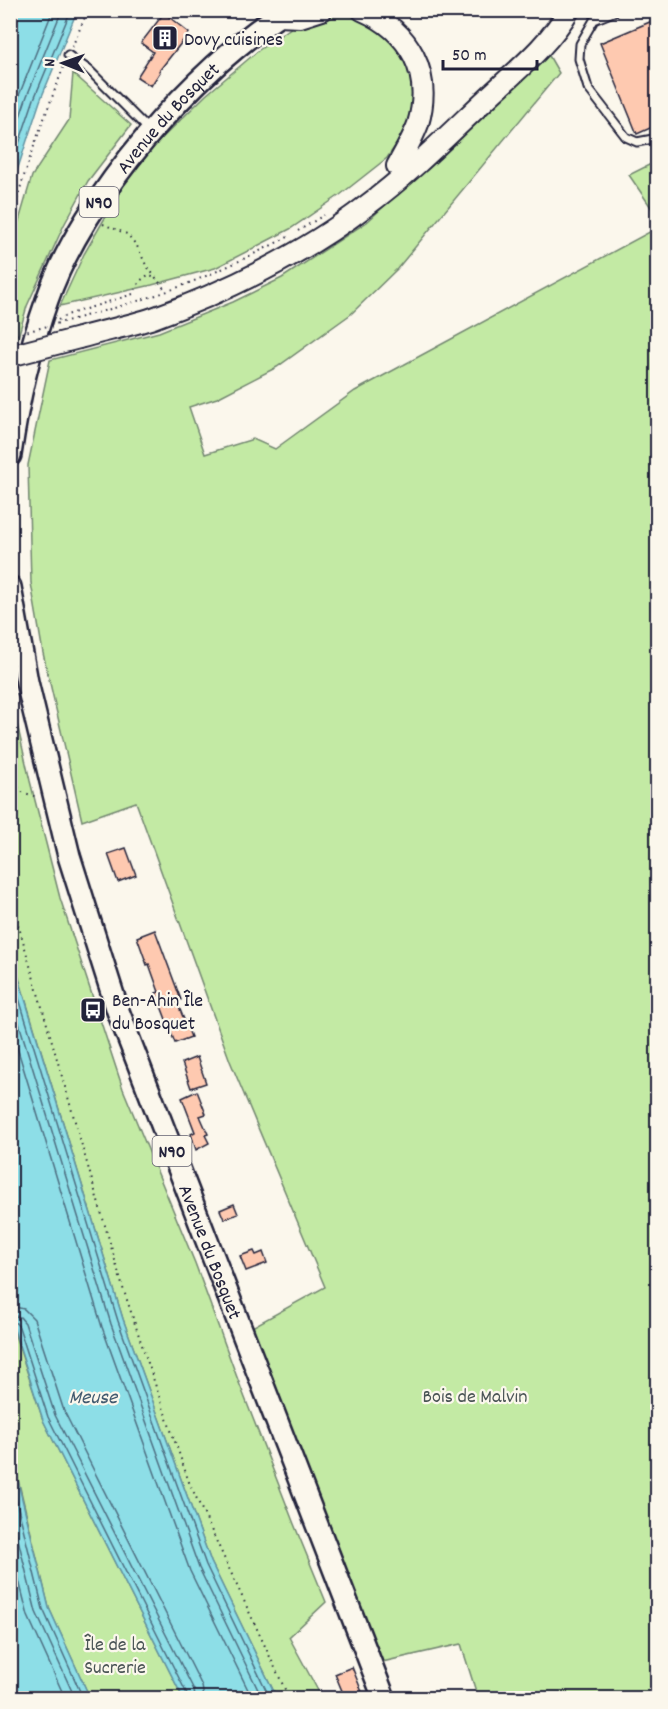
<svg xmlns="http://www.w3.org/2000/svg" width="668" height="1709" viewBox="0 0 668 1709" font-family="Dekko,sans-serif">
	<rect width="100%" height="100%" fill="#fbf7ec"/>
	<filter id="ink" filterUnits="userSpaceOnUse"><feTurbulence type="fractalNoise" baseFrequency=".0167" numOctaves="2"/><feDisplacementMap in="SourceGraphic" scale="12" xChannelSelector="R" yChannelSelector="G"/><feConvolveMatrix kernelMatrix="1 2 1 2 8 2 1 2 1" color-interpolation-filters="sRGB"/></filter>
	<g filter="url(#ink)">
		<!-- green -->
		<path fill="#c3eaa4" stroke="#728670" stroke-width="1.5" d="M331,11l31,4 43,37 9,24 2,26 -9,27 -20,29 -47,37 -50,34 -75,39 -63,17 -92,21 24,-52 40,-69 29,-38 53,-52 53,-45 45,-31z
			M548,54l11,19 -162,196 -46,45 -74,53 -60,31 -28,9 16,47 48,-15 22,10 80,-58 302,-163v1470h-179l-17,-54 -79,18 -130,-335 73,-40 -95,-226 -94,-259 -54,19 -39,-168 -12,-70 -3,-118 22,-105 109,-28 74,-30 49,-24 85,-56z
			M73,73l58,52 -43,56 -24,44 -37,81 -16,55v-113l21,-72 37,-56z
			M657,161v55l-28,-41z
			M10,693l20,88 30,117 63,191 72,174 43,117 56,144 32,78 -37,35 33,61h-45l-66,-136 -88,-243 -112,-367z
			M10,1320l33,100 140,278h-93l-41,-90 -38,-158z"/>
		<!-- water -->
		<path fill="#8ddee7" stroke="#6293a2" stroke-width="1.5" d="M11,10l66,1 -37,90 -29,88z
			M10,950l113,369 88,243 66,136h-94l-140,-278 -32,-100z
			M10,1450l39,158 41,90h-79z"/>
		<g fill="none" stroke-linecap="round" stroke-linejoin="round">
			<!-- shore -->
			<path stroke="#4d6d80" stroke-width="1.5" d="M10,118l43,-108
				M10,146l17,-50 35,-86
				M10,170l24,-71 37,-89
				M10,969l108,352 88,244 64,133
				M10,994l101,330 88,244 63,130
				M10,1024l92,303 88,244 62,127
				M10,1306l14,3 10,10 30,92 138,275 2,12
				M10,1315l10,2 5,6 30,92 139,275 1,8
				M10,1322l6,1 3,4 29,90 139,277 1,4
				M10,1475l33,134 40,89
				M10,1507l26,105 39,86
				M10,1545l18,71 37,82"/>
		</g>
		<!-- building -->
		<path fill="#fec9b0" stroke="#22223b" stroke-width="1.5" d="M164,13l25,20 -30,38 1,1 -9,14 -14,-9 16,-25 -12,-9z
			M657,19v106l-20,9 -37,-91z
			M126,848l10,27 -18,7 -10,-28z
			M155,930l26,70 -4,2 14,35 -16,6 -19,-50 3,-1 -10,-28 -2,1 -10,-28z
			M197,1057l9,26 -15,5 -9,-25z
			M197,1091l9,23 -6,2 8,18 -3,1 4,8 -13,7 -5,-16 4,-2 -13,-34z
			M234,1204l4,10 -14,5 -4,-9z
			M254,1251l2,4 7,-3 4,11 -21,8 -6,-15z
			M352,1667l10,25 -17,6 -10,-24z"/>
		<g fill="none" stroke-linecap="round" stroke-linejoin="round">
			<defs>
				<path id="lane" d="M618,10l-24,10 -14,24 -1,15 9,29 38,49 11,5 21,-4
					M68,55l21,15 61,61"/>
				<path id="secondary" d="M362,10c48,21 71,63 56,114 -5,14 -14,29 -21,42
					M278,16l22,1 22,-7
					M79,338c24,-7 50,-12 74,-20 73,-26 152,-65 213,-112 42,-31 79,-68 116,-103 30,-29 66,-56 87,-93"/>
				<g id="primary">
					<path id="s1" d="M10,455c7,-50 20,-107 37,-155 36,-104 147,-231 240,-290"/>
					<path id="s2" d="M10,587l17,95 42,174 49,155 266,687"/>
				</g>
			</defs>
			<!-- lane casing -->
			<use href="#lane" stroke="#22223b" stroke-width="11"/>
			<!-- secondary casing -->
			<use href="#secondary" stroke="#22223b" stroke-width="24"/>
			<!-- primary casing -->
			<use href="#primary" stroke="#22223b" stroke-width="26"/>
			<!-- path -->
			<path stroke="#22223b" stroke-width="2" stroke-dasharray="1.5 4.5" stroke-linecap="butt" d="M72,47l16,-37
				M103,224l24,10 10,12 9,19 20,26
				M10,228c12,-56 35,-111 55,-165
				M298,231l26,-16
				M74,319c37,-10 74,-20 110,-34 36,-14 70,-31 104,-48
				M58,320l9,-5 66,-21 7,-13 8,-6 9,4
				M10,778l12,14 15,5
				M10,896l113,392 33,99 33,95 100,216"/>
			<!-- lane -->
			<use href="#lane" stroke="#fbf7ec" stroke-width="7"/>
			<!-- secondary -->
			<use href="#secondary" stroke="#fbf7ec" stroke-width="20"/>
			<!-- primary -->
			<use href="#primary" stroke="#fbf7ec" stroke-width="21"/>
			<defs>
				<path id="secondary-bridge" d="M10,356l69,-18"/>
			</defs>
			<!-- secondary-bridge casing -->
			<use href="#secondary-bridge" stroke="#22223b" stroke-width="24" stroke-linecap="butt"/>
			<!-- path-bridge -->
			<path stroke="#22223b" stroke-width="2" stroke-dasharray="1.5 4.5" stroke-linecap="butt" d="M10,336l64,-17"/>
			<!-- secondary-bridge -->
			<use href="#secondary-bridge" stroke="#fbf7ec" stroke-width="20"/>
		</g>
	</g>
	<!-- icons -->
	<defs>
		<symbol id="building-square" viewBox="-11 -11 22 22"><rect x="-9" y="-9" width="18" height="18" rx="4" fill="#22223b" stroke="#fbf7ec"/><path d="M-4-6H4V6H1V3H-1V6H-4ZM-2.5-4.3h1.7v1.8h-1.7ZM.8-4.3h1.7v1.8H.8ZM-2.5-1h1.7V.8h-1.7ZM.8-1h1.7V.8H.8Z" fill="#fff"/></symbol>
		<symbol id="bus-square" viewBox="-11 -11 22 22"><rect x="-9" y="-9" width="18" height="18" rx="4" fill="#22223b" stroke="#fbf7ec"/><path d="M-5-6H5V4H4V6H2V4H-2V6H-4V4H-5ZM-3.5-4V0h7V-4ZM-3.5 1.2v1.5H-2V1.2ZM2 1.2v1.5H3.5V1.2Z" fill="#fff"/></symbol>
	</defs>
	<g fill-rule="evenodd">
		<use href="#building-square" x="150" y="23" width="30" height="30"/>
		<use href="#bus-square" x="78" y="995" width="30" height="30"/>
	</g>
	<g text-anchor="middle" stroke-width="4.5" stroke-linejoin="round" paint-order="stroke">
		<!-- shield labels -->
		<g fill="#fbf7ec" stroke="#636270" stroke-width="1.5">
			<rect x="79.5" y="187" width="39" height="30" rx="4.5"/>
			<rect x="152.5" y="1136" width="39" height="30" rx="4.5"/>
		</g>
		<g font-size="18" font-weight="bold" fill="#22223b">
			<text x="99" y="208">N90</text>
			<text x="172" y="1157">N90</text>
		</g>
		<!-- poi labels -->
		<g font-size="20" fill="#22223b" stroke="#fbf7ec" text-anchor="start">
			<text x="184" y="45">Dovy cuisines</text>
			<text x="112" y="1006">Ben-Ahin Île<tspan x="112" dy="23">du Bosquet</tspan></text>
		</g>
		<!-- street labels -->
		<g font-size="20" fill="#22223b" stroke="#fbf7ec">
			<text dy="7" stroke="none"><textPath href="#s1" startOffset="380">Avenue du Bosquet</textPath></text>
			<text dy="7" stroke="none"><textPath href="#s2" startOffset="696">Avenue du Bosquet</textPath></text>
		</g>
		<!-- park labels -->
		<g font-size="20" fill="#4a5455" stroke="#fbf7ec">
			<text x="475" y="1402">Bois de Malvin</text>
			<text x="115" y="1650">Île de la<tspan x="115" dy="23">Sucrerie</tspan></text>
		</g>
		<!-- water labels -->
		<g font-size="21" font-style="italic" fill="#425a6f" stroke="#fbf7ec">
			<text x="93" y="1403">Meuse</text>
		</g>
	</g>
	<!-- margin -->
	<rect width="668" height="1709" fill="none" stroke="#fbf7ec" stroke-width="36"/>
	<rect x="18" y="18" width="632" height="1673" fill="none" stroke="#22223b" stroke-width="2" filter="url(#ink)"/>
	<!-- north arrow -->
	<g transform="translate(63 63) rotate(271)" stroke="#fbf7ec" stroke-width="4.5" paint-order="stroke">
	<path d="M0-4.5L10 22L0 15L-10 22Z" fill="#22223b"/>
	<text y="-9" font-size="16" font-weight="bold" text-anchor="middle" fill="#22223b">N</text>
	</g>
	<!-- scale -->
	<path d="M443 60v9h94v-9" fill="none" stroke="#22223b" stroke-width="3"/>
	<text x="452" y="60" font-size="18" fill="#22223b" stroke="#fbf7ec" stroke-width="4.5" paint-order="stroke">50 m</text>
</svg>
